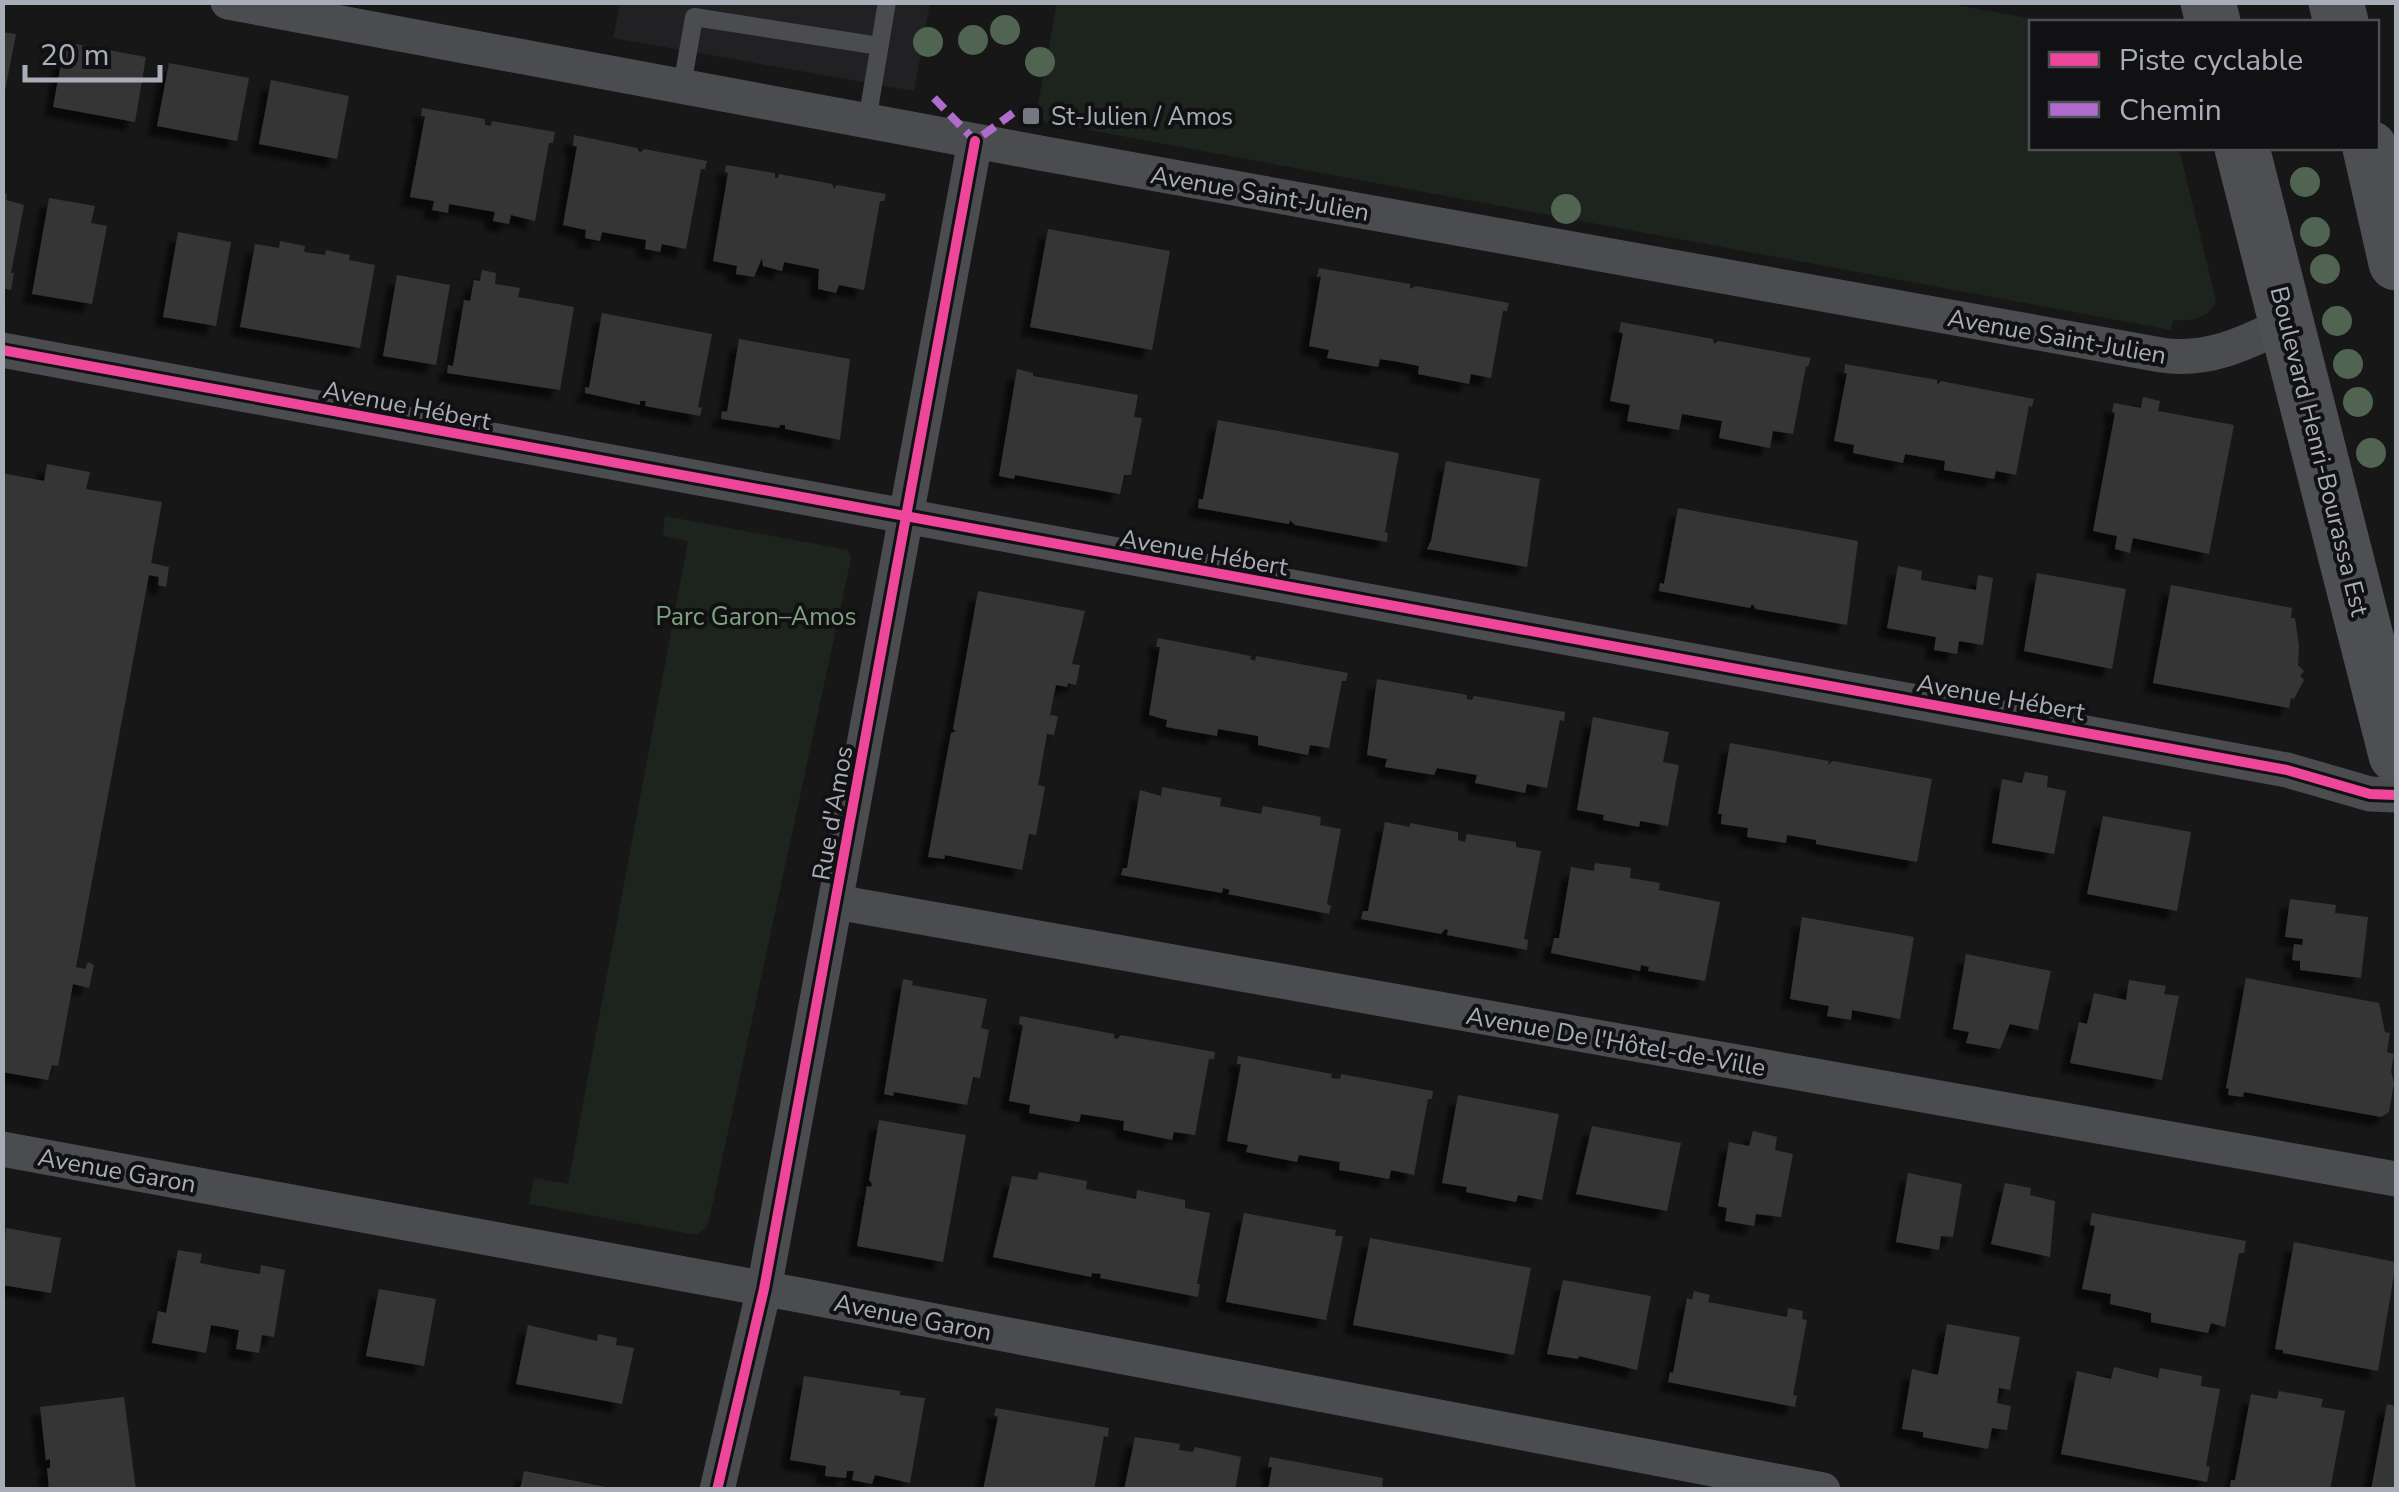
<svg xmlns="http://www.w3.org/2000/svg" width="2399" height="1492" viewBox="0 0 2399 1492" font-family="'Nunito Sans',sans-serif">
	<defs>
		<filter id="shadow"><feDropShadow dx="-9" dy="9" stdDeviation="2.5" flood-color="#0009"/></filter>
	</defs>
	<rect width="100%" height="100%" fill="#171717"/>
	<!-- built -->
	<path fill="#212123" d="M620,3h310l-16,88 -301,-53z"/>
	<!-- green -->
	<path fill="#1d241e" d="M1057,3l883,-1 109,20h-17v126h147l37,153c-7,18 -26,20 -43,19l-2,10 -1136,-210z
		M665,516l183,34 3,9 -143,666 -11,10 -168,-31 5,-26 34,6 120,-643 -25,-5z"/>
	<!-- building -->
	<path fill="#353536" filter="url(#shadow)" d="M2,32l14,2 -12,62h-2z
		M65,42l81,15 -11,65 -82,-15z
		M169,63l80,15 -12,63 -80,-15z
		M271,80l78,16 -12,63 -78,-15z
		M422,108l63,11v6l6,1 1,-5 63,11 -2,11h-4l-14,78 -24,-6 -2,9 -16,-3 2,-9 -46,-8 -1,9 -16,-3 2,-9 -24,-4 15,-81h-4z
		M574,135l63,13 3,5 4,-4 63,12 -2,8h-4l-15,80 -24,-5 -2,8 -15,-3 1,-9 -44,-8 -2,9 -15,-3 1,-8 -23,-5 14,-79h-4z
		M726,165l49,8v5h3l1,-4 53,10 2,5 3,-4 49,9 -2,7h-4l-16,89 -25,-5 -3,8 -18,-4 1,-20 -35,-7 -2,9 -19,-5 -1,-8 -8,19 -18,-3 1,-8 -24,-5 15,-88 -3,-1z
		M2,193l5,1 -1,6 18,5 -13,68h3l-3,17 -9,-2z
		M49,198l46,8 -4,17 16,3 -15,78 -60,-10z
		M1048,229l122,22 -18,99 -122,-23z
		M178,232l53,10 -15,84 -53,-9z
		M280,241l25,5 -1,6 21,3 1,-5 24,5 -1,5 26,5 -15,83 -120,-21 15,-83 24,4z
		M1319,268l91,16v5l6,-3 93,17 -2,8h-4l-12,67 -20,-4 -2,10 -51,-10 1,-8 -20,-4 -19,-3 -2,8 -51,-9 2,-8 -20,-4 12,-70 -4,1z
		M482,270l14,3 -1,11 25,4 -2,9 56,10 -14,83 -113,-17 1,-8 5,1 11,-66 6,1 4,-21 6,1z
		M397,275l53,10 -14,80 -53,-9z
		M602,313l110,21 -14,73 4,1 -2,8 -55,-10 1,-5h-6v4l-55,-12v-6l4,1z
		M1621,322l92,17 1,5 4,-3 93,17 -3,9 -2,-1 -13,68 -20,-3 -3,17 -51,-10 3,-17 -40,-7 -3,16 -52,-9 3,-16 -20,-4 13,-68 -4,-1z
		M739,339l111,20 -10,81 -55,-11v-4h-5l-1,3 -58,-9 1,-8 5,1z
		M1845,364l92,16v5l4,-4 93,18 -2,8 -3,-1 -13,69 -20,-4 -2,8 -50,-9 1,-9 -40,-7 -2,9 -50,-10 1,-8 -20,-4 13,-68h-3z
		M1017,369l16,4v3l105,19 -4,22 8,1 -11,57h-7l-4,19 -105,-19 -1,4 -15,-3z
		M2143,397l17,4 -2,10 76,14 -25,129 -76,-16 -3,15 -15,-4 2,-13 -24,-5 22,-118 -3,-1 2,-9 27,5z
		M1218,420l181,33 -14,79 3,1 -1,9 -92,-17 -5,-5 -1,4 -91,-16 1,-9h4z
		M1446,461l94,18 -13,88 -100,-18 4,-8z
		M47,464l43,8 -4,17 76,13 -11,61 18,4 -3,20 -8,-2 1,-8 -10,-2 -73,392 9,2 3,-7 6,3 -5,23 -16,-4 -15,82 -6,-1 -4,15 -46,-8v-599l42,8z
		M1678,508l180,33 -11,84 -91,-16 -4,-5 -2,4 -91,-17 1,-8 4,1z
		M1898,566l24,5 -1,9 55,10 2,-15 15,3 -10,67 -24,-4 -2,13 -23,-4 2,-13 -49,-9z
		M2037,573l89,16 -14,80 -88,-18z
		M2171,585l121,23 -1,10h4l4,28 -1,19 6,6 -4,5 4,4 -10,19 -3,-1 -2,10 -136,-25z
		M978,591l107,20 -13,53 8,1 -4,20 -8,-2 -1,4 -11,-2 -6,30 8,1 -4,19 -7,-1 -9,51 7,2 -9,48 -7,-1 -7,36 -77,-15 -1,4 -16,-2 23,-124 5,-2 -3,-2z
		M1158,638l93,18 -1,3 5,2 1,-5 92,17 -2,8h-4l-13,67 -19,-3 -2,10 -50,-10v-9l-40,-7 -1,7 -51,-9 1,-7 -18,-5 11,-68h-4z
		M1377,679l90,16v4l5,1 2,-4 91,16 -1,9 -4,-1 -13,68 -20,-4 -2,9 -50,-10 2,-8 -40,-7 -3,7 -49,-8 2,-8 -20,-4z
		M1593,717l76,15 -6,30 16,3 -11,61 -28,-5 -1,6 -36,-7 1,-5 -27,-5z
		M1730,743l99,18 -1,4 5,-4 99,18 -15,83 -101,-18v-4l-29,-5 -1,8 -39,-6 1,-9 -27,-4 1,-10h-4z
		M2025,772l23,4 -1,11 19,4 -12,63 -62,-11 10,-64 20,4z
		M1162,787l59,11 -1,8 41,8 2,-8 58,11 -1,8 21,4 -14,75 4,2 -2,8 -101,-20 2,-4 -7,-2 -1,5 -101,-18 2,-7h4l13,-78 21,6z
		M2103,816l88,16 -14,79 -90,-17z
		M1385,822l25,5v-4l48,9v8l3,1 4,1 2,-8 49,8v5l25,4 -17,88 4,1 -1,10 -80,-15 1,-5 -3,-1 -4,5 -80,-15 2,-8h5z
		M1595,863l36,5 -1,10 30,5 -1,7 61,12 -15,79 -57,-10 1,-4 -8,-2 -1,6 -89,-18 3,-15h5l12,-71 23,4z
		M2290,899l46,6 -1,8 33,4 -7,61 -61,-8v-9l-8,-1 2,-16 8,1 1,-6 -18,-2z
		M1802,917l112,20 -14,82 -48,-9 -1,10 -24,-4 2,-10 -39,-7z
		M1966,954l85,17 -13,59 -28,-6 -10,25 -34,-6 3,-11 -16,-3z
		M2246,978l133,25 6,29 5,1 -3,19 7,2 -3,17 3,12 -5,29 -8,5 -137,-25 -1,5 -15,-2 1,-6 -3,-1z
		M903,979l10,2 -1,4 75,14 -6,29 8,2 -9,48 -7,-1 -6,28 -73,-13 -1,4 -9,-2z
		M2129,980l37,6 -2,8 15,2 -17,84 -92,-17 9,-41 8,2 7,-31 32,7z
		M1020,1016l94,18v4l3,1 4,-4 94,17 -1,7h-5l-14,76 -21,-3 -2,8 -49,-10 1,-9 -43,-7 -2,8 -50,-9 1,-8 -21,-4 14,-76 -4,-1z
		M1238,1056l94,18 -1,4 9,1 1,-5 92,17 -1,8h-4l-14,76 -23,-5 -2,9 -50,-9 1,-8 -41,-7 -2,7 -51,-10 2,-7 -21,-4 14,-77h-4z
		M1458,1095l101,19 -17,86 -24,-5 -2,7 -50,-10 1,-5 -25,-4z
		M879,1120l87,15 -23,127 -86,-16 10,-60 4,1 1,-3 -3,-4z
		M1592,1126l89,17 -14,68 -91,-17z
		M1753,1131l24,6 -2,13 18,4 -12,63 -25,-3 -2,12 -29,-5 2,-13 -9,-2 11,-64 20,4z
		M1039,1172l48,9 -1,8 50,10 1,-9 48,10v8l25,5 -13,71h3l-2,13 -98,-19 1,-4 -9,-1 -1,4 -98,-20 19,-81 25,4z
		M1908,1173l54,11 -9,53 -12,-1 -2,14 -43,-8z
		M2005,1183l26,5 -1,7 25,6 -5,56 -59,-13z
		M1244,1213l92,17 -1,6h8l-17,84 -100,-18z
		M2092,1213l154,28 -2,12h-5l-14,74 -14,-4 -3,10 -57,-11v-9l-41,-9 1,-10 -29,-5 13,-63 -5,-1z
		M6,1228l55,10 -10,55 -49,-8z
		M1370,1238l161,30 -17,87 -161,-30z
		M2294,1242l102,20 -18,109 -95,-18v-3l-8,-1z
		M178,1250l24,4 -2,9 30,6 30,5 1,-9 24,5 -11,67 -12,-2 -3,18 -23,-4 3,-19 -28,-5 -5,28 -54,-10 6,-32 8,2z
		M1563,1280l88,16 -14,74 -58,-14 -1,3 -31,-5z
		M379,1289l57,10 -12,67 -58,-10z
		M1694,1291l16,4 -2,7 79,15 1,-9 15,3 -1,8 5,1 -14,75 4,1 -2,11 -127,-25 2,-10 3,1 14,-75 5,2z
		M1947,1324l73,13 -10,53 -11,-2 -2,15 14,3 -4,24 -15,-2 -4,21 -65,-12v-5l-21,-3 10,-60 26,6z
		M528,1325l69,16 1,-7 19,4 -1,7 18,3 -12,56 -106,-20z
		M2114,1367l44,11 2,-10 42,8 -1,10 19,3 -14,77 4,1 -3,15 -146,-28 16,-83 34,8z
		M804,1376l96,15v4l25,3 -15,85 -35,-8 -3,9 -20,-4 2,-9h-7l-1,7 -21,-2 1,-10 -36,-6z
		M2279,1391l44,8 -2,8 24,4 -15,79 -100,-3 1,-7h4l16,-86 26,5z
		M124,1397l12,93h-87l-2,-22h3v-9l-4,1 -6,-53z
		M2387,1404l9,2v84h-25z
		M996,1408l113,20 -1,9 -4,-1 -10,54h-111l15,-73 -4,-2z
		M1135,1437l45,7 -1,6 14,2 2,-5 46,10 -6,33h-111z
		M1270,1457l113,21 -1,11 -114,1 4,-23h-4z
		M524,1471l87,17 -1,2h-90z"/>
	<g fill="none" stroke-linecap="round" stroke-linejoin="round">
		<!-- lane -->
		<path stroke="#4b4c50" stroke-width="18" d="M682,86l12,-69 185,29
			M867,121l20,-119"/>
		<!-- street -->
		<path stroke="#4b4c50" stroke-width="35" d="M228,2l812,151 1121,202c47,7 85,-12 126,-32
			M2,350l2285,420 83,24 26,1
			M836,902l1560,277
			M2,1149l797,146 1024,195
			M717,1490l47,-201 211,-1148"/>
		<!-- primary -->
		<path stroke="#4d4f52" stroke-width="55" d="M2208,2l5,20
			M2336,2l5,20
			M2242,148l154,607
			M2370,148l26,115"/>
		<!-- quiet -->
		<path stroke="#b06ccc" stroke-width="8" stroke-dasharray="15 8" stroke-linecap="butt" d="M934,98l41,43 38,-28"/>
		<defs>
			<path id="cycleway" d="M2,350l2285,420 83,24 26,1
				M717,1490l47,-201 211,-1148"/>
		</defs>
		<!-- cycleway casing -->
		<use href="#cycleway" stroke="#111113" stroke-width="16"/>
		<!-- cycleway -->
		<use href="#cycleway" stroke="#ed469a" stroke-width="10"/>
	</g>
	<!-- trees -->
	<g fill="#506451">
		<circle cx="1005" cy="30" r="15"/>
		<circle cx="973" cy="40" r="15"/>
		<circle cx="928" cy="42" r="15"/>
		<circle cx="1040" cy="62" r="15"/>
		<circle cx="2305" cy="182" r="15"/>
		<circle cx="1566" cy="209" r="15"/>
		<circle cx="2315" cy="232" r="15"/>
		<circle cx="2325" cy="269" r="15"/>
		<circle cx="2337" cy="321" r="15"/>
		<circle cx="2348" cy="364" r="15"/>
		<circle cx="2358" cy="402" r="15"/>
		<circle cx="2371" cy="453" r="15"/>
	</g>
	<!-- markers -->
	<rect fill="#757880" stroke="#111113" stroke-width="4" x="1021" y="106" width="20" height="20" rx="5"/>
	<g text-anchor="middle" stroke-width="8" stroke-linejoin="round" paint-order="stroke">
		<!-- poi labels -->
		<g font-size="25" fill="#a8adb8" stroke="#111113" text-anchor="start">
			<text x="1051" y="125">St-Julien / Amos</text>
		</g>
		<!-- street labels -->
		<g font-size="25" fill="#a8adb8" stroke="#111113">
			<text transform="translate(1260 193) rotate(10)" y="9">Avenue Saint-Julien</text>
			<text transform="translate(2057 336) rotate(10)" y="9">Avenue Saint-Julien</text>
			<text transform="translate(407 405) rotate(11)" y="9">Avenue Hébert</text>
			<text transform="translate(2320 451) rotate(76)" y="9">Boulevard Henri-Bourassa Est</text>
			<text transform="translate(1204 552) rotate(10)" y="9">Avenue Hébert</text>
			<text transform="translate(2001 697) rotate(10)" y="9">Avenue Hébert</text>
			<text transform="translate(832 813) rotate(-80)" y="9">Rue d'Amos</text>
			<text transform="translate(1616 1041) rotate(10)" y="9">Avenue De l'Hôtel-de-Ville</text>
			<text transform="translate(117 1170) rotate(10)" y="9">Avenue Garon</text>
			<text transform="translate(913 1317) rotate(11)" y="9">Avenue Garon</text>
		</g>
		<!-- park labels -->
		<g font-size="25" fill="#7fa381" stroke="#111113">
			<text x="756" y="625">Parc Garon–Amos</text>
		</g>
	</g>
	<!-- border -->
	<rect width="2399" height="1492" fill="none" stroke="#a8adb8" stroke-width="10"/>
	<!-- legend -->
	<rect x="2029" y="20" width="350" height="130" fill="#111113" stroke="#4d4f55" stroke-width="2.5"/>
	<rect x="2049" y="52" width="50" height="15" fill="#ed469a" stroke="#4d4f55" stroke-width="2.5"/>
	<text x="2119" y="70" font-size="30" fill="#a8adb8">Piste cyclable</text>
	<rect x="2049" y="102" width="50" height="15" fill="#b06ccc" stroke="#4d4f55" stroke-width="2.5"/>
	<text x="2119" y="120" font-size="30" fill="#a8adb8">Chemin</text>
	<!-- scale -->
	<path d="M25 65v15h135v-15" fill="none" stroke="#a8adb8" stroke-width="5"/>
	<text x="40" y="65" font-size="30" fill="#a8adb8" stroke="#111113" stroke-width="8" paint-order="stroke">20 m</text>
</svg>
